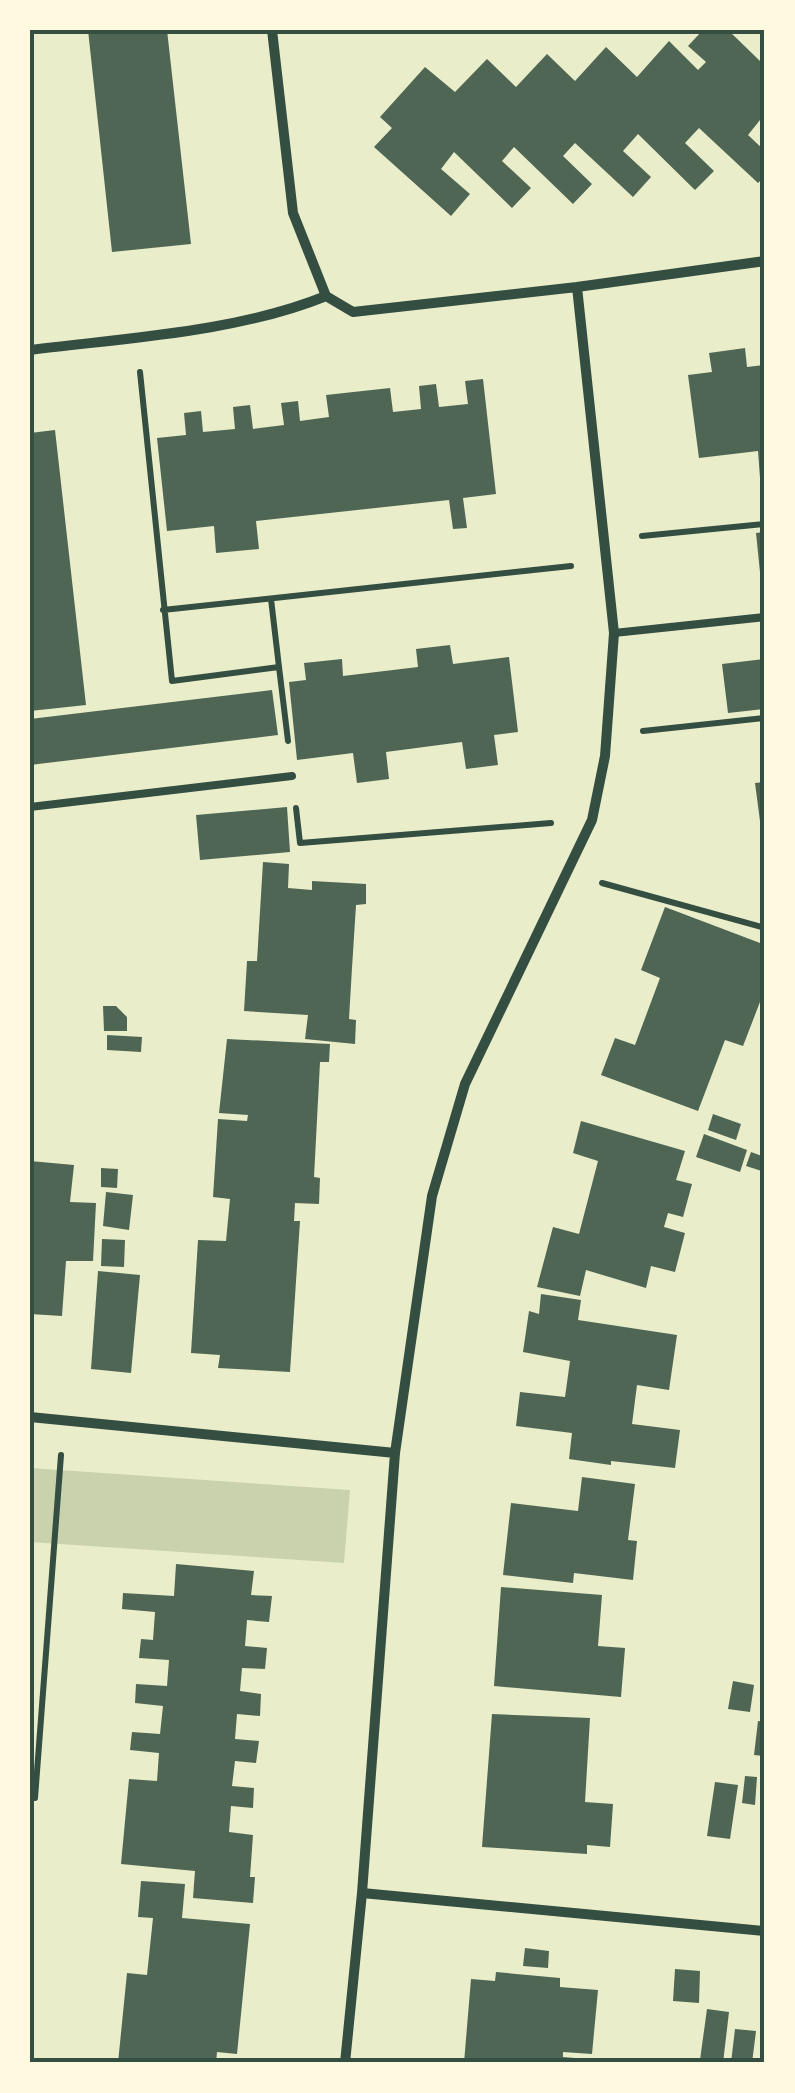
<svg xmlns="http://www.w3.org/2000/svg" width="795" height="2093" viewBox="0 0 795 2093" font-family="Helvetica,sans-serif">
	<rect width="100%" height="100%" fill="#e9edc9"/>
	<!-- green -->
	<path fill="#cad2ad" d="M30,1468l320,22 -6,73 -314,-21z"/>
	<!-- building -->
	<path fill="#4f6655" d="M88,30h79l24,214 -79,8z
		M703,30h25l32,31 5,-5v68l-5,-4 -12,15 17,16v25l-7,7 -59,-55 -14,15 29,28 -19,19 -57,-56 -15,17 28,26 -18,20 -58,-54 -12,13 29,28 -19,20 -59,-57 -12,14 29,27 -19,20 -58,-56 -13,17 29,25 -19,22 -77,-69 18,-19 -12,-11 45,-50 30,25 32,-33 29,28 31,-33 28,27 31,-34 31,30 32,-36 29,29 8,-8 -18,-16z
		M745,348l2,19 18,-2v113h-5l-2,-27 -59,7 -11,-83 24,-3 -3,-19z
		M483,379l13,115 -33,4 4,30 -14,1 -4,-29 -193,21 3,28 -43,4 -2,-27 -47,5 -10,-93 29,-3 -2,-22 17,-2 2,21 32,-3 -2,-22 17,-2 3,24 31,-4 -3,-22 17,-2 2,20 29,-4 -3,-22 64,-7 3,24 28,-3 -2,-23 17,-2 3,23 29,-3 -3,-23z
		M55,430l31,275 -56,6v-278z
		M765,532v49l-4,1 -5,-49z
		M450,645l3,19 56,-7 9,75 -24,3 4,30 -32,4 -4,-27 -76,10 3,27 -32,4 -4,-30 -56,7 -8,-78 17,-2 -2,-17 38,-4 1,17 75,-9 -2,-18z
		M765,659v50l-37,4 -6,-49z
		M272,690l6,45 -248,30v-46z
		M765,782v62h-2l-8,-61z
		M287,807l3,45 -90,8 -4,-45z
		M263,862l26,2 -1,24 24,2v-9l54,3v20l-10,1 -4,63 -3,51 7,1 -1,24 -50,-5 3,-24 -64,-4 3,-50h10z
		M665,907l100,38v44l-22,57 -18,-6 -27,71 -97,-36 14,-37 20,7 25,-67 -19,-8z
		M103,1006h13l11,11v14h-23z
		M107,1035l35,2 -1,15 -34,-2z
		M227,1039l103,5 -1,18h-9l-6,115 6,1 -1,26 -24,-1 -1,18h6l-10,151 -72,-4 2,-13 -29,-2 7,-113 28,1 4,-42 -17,-2 5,-78 29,2 1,-6 -29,-2z
		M713,1114l28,10 -5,16 -28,-10z
		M581,1121l104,30 -9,29 16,4 -9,33 -15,-4 -4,14 21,6 -10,39 -24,-6 -5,22 -60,-18 -6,26 -43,-9 16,-60 26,7 19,-73 -25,-8z
		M704,1134l43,16 -7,22 -44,-15z
		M751,1152l14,5v15l-19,-6z
		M30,1161l44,4 -4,37 26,1 -3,58h-27l-4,55 -32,-2z
		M101,1168l17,1 -1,19 -16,-1z
		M106,1192l27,3 -4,35 -26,-4z
		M102,1239l23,1 -1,27 -23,-1z
		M98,1271l42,4 -9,98 -40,-4z
		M541,1294l40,6 -3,20 99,15 -8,55 -32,-5 -5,39 48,6 -5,38 -64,-7v4l-42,-6 3,-26 -56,-7 4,-34 45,5 5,-36 -47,-9 6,-41 10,3z
		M582,1477l53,7 -7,56 9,1 -4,39 -59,-7 -1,10 -70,-8 8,-72 67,8z
		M176,1564l78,7 -3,24 21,1 -3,26 -22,-2 -2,26 22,2 -2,21 -23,-1 -2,23 21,3 -1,22 -23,-2 -2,25 24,2 -3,22 -21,-2 -3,25 22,2 -1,20 -22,-2 -2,26 24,3 -3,42h5l-2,26 -60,-5 2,-27 -74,-7 8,-85 28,2 2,-28 -29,-3 2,-18 28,2 3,-28 -28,-3 1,-19 31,2 2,-26 -30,-2 2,-19 12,1 2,-28 -33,-3 1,-16 51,3z
		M501,1587l101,8 -4,51 27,2 -4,49 -127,-11z
		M733,1681l21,4 -4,27 -22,-3z
		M492,1714l98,4 -5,84 28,2 -3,43 -23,-2v9l-105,-7z
		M758,1721l7,1v34l-11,-1z
		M745,1776l12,1 -2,28 -13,-2z
		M715,1782l23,3 -8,54 -23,-3z
		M141,1881l44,3 -3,34 68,6 -13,130 -20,-2 -1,11h-98l9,-90 20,2 6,-57 -15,-1z
		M525,1948l24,3 -1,17 -25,-2z
		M675,1969l25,2 -1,32 -26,-2z
		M496,1972l64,6v9l38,3 -6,64 -29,-2v5l23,2v4h-122l7,-84 24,2z
		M707,2009l22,3 -6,51 -23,-3z
		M735,2029l21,2 -4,32h-21z"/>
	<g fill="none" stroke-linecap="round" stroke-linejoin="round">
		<!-- path -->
		<path stroke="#344e41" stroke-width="6" d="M140,372l32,309 107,-14 9,74
			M642,536l123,-12
			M271,599l8,68
			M163,610l408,-44
			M643,731l122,-13
			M296,808l4,35 251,-20
			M602,883l163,45
			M35,1798l26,-343"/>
		<!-- service -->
		<path stroke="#344e41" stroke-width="8" d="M614,633l151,-16
			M30,807l262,-31"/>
		<!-- minor -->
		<path stroke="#344e41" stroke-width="10" d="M272,30l21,183 33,83 27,16 224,-25 188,-26
			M30,350c95,-12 208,-18 296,-54
			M30,1417l365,36
			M362,1893l403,38
			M345,2063l17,-170 33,-440 37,-257 33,-112 127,-264 13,-64 9,-123 -37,-346"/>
	</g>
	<!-- border -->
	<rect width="795" height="2093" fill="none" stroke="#fefae0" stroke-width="65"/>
	<rect x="32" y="32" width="730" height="2028" fill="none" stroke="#344e41" stroke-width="4"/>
</svg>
